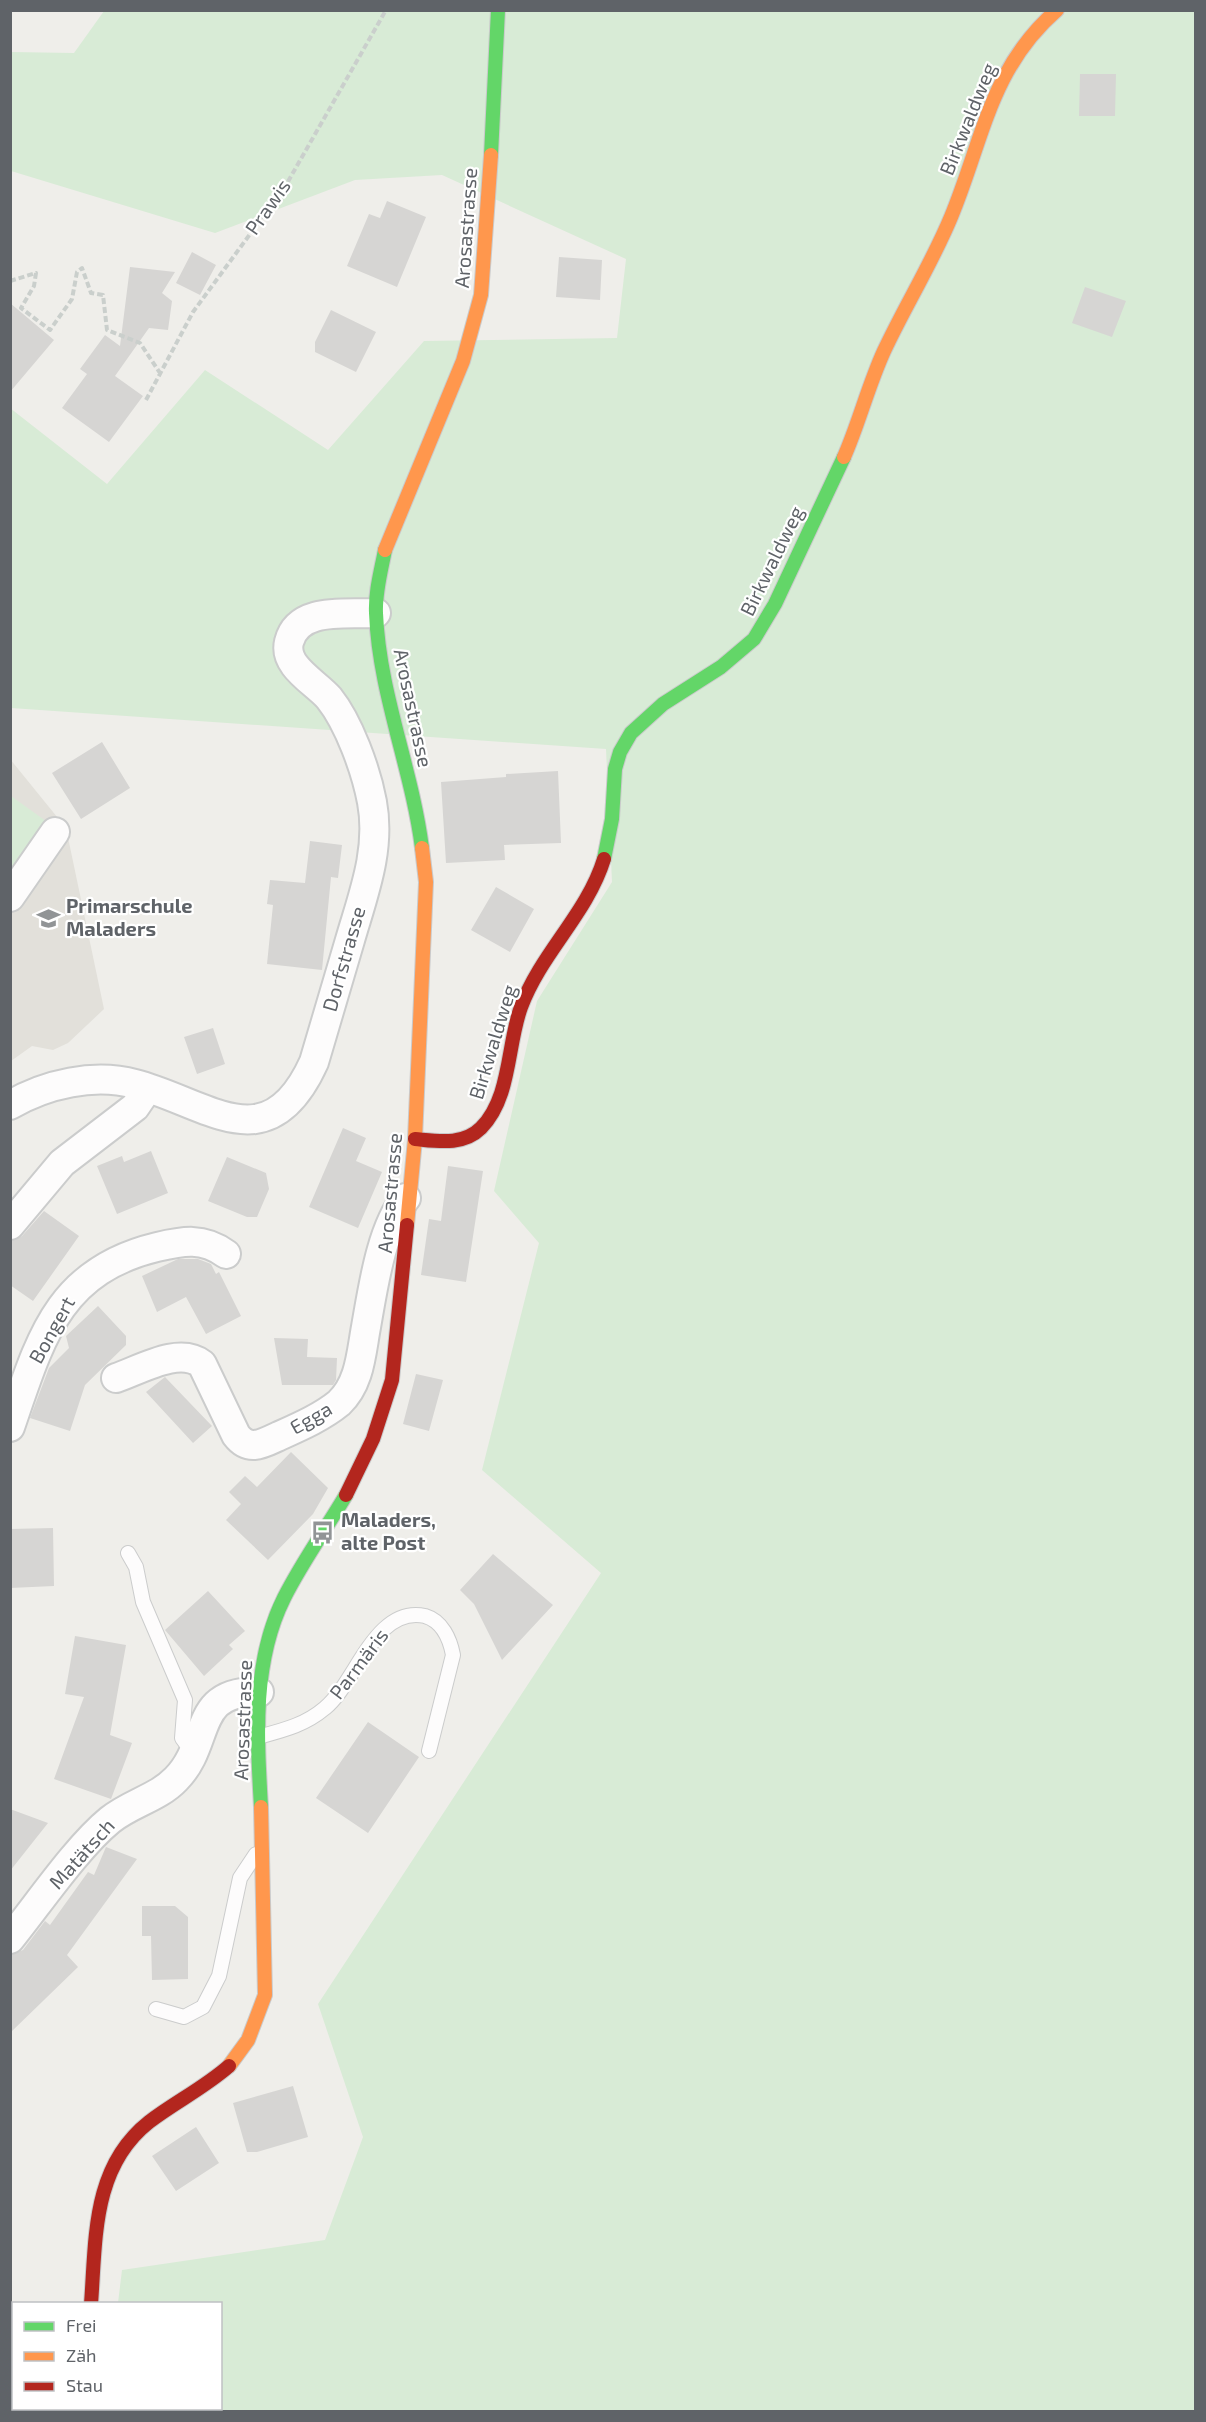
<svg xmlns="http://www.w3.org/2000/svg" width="1206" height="2422" viewBox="0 0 1206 2422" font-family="'Exo 2',sans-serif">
	<rect width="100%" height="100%" fill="#efeeea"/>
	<!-- education -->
	<path fill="#e2e0da" d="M10,759l56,69 38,181 -36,34 -15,7 -21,-4 -21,15z"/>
	<!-- green -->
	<path fill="#d8ebd6" d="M104,11h1091v2400h-1090v-3h115v-104l-102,-1 4,-33 203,-30 38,-103 -45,-133 283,-431 -119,-103 57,-227 -45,-52 43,-190 75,-119 -6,-133 -595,-41 -1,-300 97,76 98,-114 123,80 96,-109 193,-3 9,-79 -184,-84 -87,5 -140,53 -204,-62v-119l63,1z
		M11,796l39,28 -39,56z"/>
	<!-- building -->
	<path fill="#d6d5d3" d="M1080,74h36l-1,42h-36z
		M387,201l39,16 -29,70 -50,-21 22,-52 11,4z
		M192,252l24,13 -16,30 -24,-12z
		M559,257l43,3 -2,40 -44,-3z
		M130,267l45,5 -13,21 10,8 -4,29 -19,-2 -34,48 28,20 -34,46 -47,-34 25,-34 -7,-5 25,-34 15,11z
		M1085,287l41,14 -14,36 -40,-14z
		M10,303l44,37 -44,52z
		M331,310l45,22 -20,40 -41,-20v-10z
		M102,742l28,46 -49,31 -29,-46z
		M558,771l3,72 -57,2 1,15 -59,3 -5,-81 65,-5v-3z
		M310,841l32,4 -4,33 -7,-1 -9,93 -55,-6 6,-59 -6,-1 3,-24 35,3z
		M496,887l38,22 -24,43 -39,-22z
		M213,1028l12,36 -28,10 -13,-37z
		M343,1128l23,10 -10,23 26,11 -24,56 -49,-21z
		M151,1151l17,42 -51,21 -20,-48 25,-10 2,6z
		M227,1157l39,16 3,16 -12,28h-10l-39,-16z
		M448,1166l35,5 -17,111 -45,-7 8,-56 12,2z
		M44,1211l35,25 -46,65 -23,-16v-44l12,-5z
		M178,1259h20l13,5 5,10 3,-2 22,44 -35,18 -20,-37 -29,15 -15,-36z
		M98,1306l28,30v9l-41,40 -15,46 -40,-13 19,-50 20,-20 -3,-12z
		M274,1338l34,1 -1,18 30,1 -1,22 -3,5h-51z
		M416,1374l27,6 -14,51 -26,-7z
		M165,1377l47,49 -19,17 -47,-51z
		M291,1452l37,36 -15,26 -45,46 -42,-40 15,-16 -12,-12 16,-16 12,11z
		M53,1528l1,58 -44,2v-59z
		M493,1554l60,51 -51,55 -28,-56 -14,-14z
		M208,1591l37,40 -16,14 4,4 -29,27 -39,-46z
		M75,1636l51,9 -16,90 22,8 -21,56 -57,-20 30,-82 -19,-3z
		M368,1722l51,35 -51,76 -52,-35z
		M10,1809l38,14 -38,48z
		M106,1847l31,12 -70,96 11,12 -68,66v-78l13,-5 22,-29 5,4 38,-53 6,3z
		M142,1906h33l13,11v62l-36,1 -1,-44h-9z
		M293,2086l15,51 -51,15h-10l-14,-49z
		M196,2127l23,36 -43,28 -24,-35z"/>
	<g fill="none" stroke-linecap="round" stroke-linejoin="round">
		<defs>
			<path id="lane" d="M128,1553l8,14 7,35 42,98 -3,38 11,15
				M258,1737c26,-7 47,-12 67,-29 31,-25 50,-103 100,-92 17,5 25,23 28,39l-24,96
				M156,2009l28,8 19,-10 16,-31 21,-98 16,-24"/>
			<path id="street" d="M10,897l45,-65
				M10,1105c36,-21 84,-32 125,-21 73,19 133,80 179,-22 12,-40 24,-81 36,-122 13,-45 31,-90 22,-138 -6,-32 -23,-79 -43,-104 -14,-16 -46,-32 -40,-56 9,-36 58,-27 87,-29
				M10,1225l52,-62 73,-56 13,-19
				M116,1378c24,-8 63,-32 86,-14l34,71c13,17 26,9 43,1 20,-9 43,-19 60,-33 21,-20 22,-49 27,-76 7,-39 15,-99 40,-129
				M10,1427c30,-87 47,-156 147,-180 26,-6 46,-10 69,7
				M10,1939c29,-36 67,-92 100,-119 21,-17 48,-22 66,-41 36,-36 15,-89 83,-87"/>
			<path id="fast" d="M491,155l7,-145
				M385,550c-4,21 -10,42 -9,63 3,80 36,156 46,235
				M604,859l8,-40 3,-50 5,-17 11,-19 32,-29 58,-37 33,-28 21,-35 69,-147
				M261,1807c-4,-70 -9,-145 23,-209 18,-36 42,-69 62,-103
				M81,2408v4"/>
			<path id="slow" d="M844,457c15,-34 24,-71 40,-106 21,-45 48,-88 67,-134 32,-77 39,-149 106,-207
				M385,550l78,-189 18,-66 10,-140
				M407,1225l8,-86 11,-257 -4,-34
				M229,2066l19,-26 17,-45 -4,-188"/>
			<path id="jam" d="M415,1139c22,2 48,7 66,-11 30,-30 26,-83 40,-121 20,-54 66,-93 83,-148
				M346,1495l27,-56 19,-59 15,-155
				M91,2304c5,-66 1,-137 58,-182 26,-20 55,-34 80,-56"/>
		</defs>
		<!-- lane casing -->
		<use href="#lane" stroke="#cbcccc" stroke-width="16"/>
		<!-- street casing -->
		<use href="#street" stroke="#cbcccc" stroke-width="32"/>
		<!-- fast casing -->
		<use href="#fast" stroke="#cacacb" stroke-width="16"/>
		<!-- slow casing -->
		<use href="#slow" stroke="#cacacb" stroke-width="16"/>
		<!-- jam casing -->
		<use href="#jam" stroke="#cacacb" stroke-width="16"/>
		<!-- path -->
		<path stroke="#cacfcc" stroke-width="4" stroke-dasharray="6 3" stroke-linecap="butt" d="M10,281l26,-8 -2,13 -13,22 29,22 22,-31 5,-27 5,-4 9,25 12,2 4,35 33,13 20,30
			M146,400l47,-88 93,-127 100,-175"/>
		<!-- lane -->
		<use href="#lane" stroke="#fdfcfc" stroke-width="14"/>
		<!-- street -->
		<use href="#street" stroke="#fdfcfc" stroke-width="28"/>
		<!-- fast -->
		<use href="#fast" stroke="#63d668" stroke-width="14"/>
		<!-- slow -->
		<use href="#slow" stroke="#ff974d" stroke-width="14"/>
		<!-- jam -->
		<use href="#jam" stroke="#b3261e" stroke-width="14"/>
	</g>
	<!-- icons -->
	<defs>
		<symbol id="school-bare" viewBox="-9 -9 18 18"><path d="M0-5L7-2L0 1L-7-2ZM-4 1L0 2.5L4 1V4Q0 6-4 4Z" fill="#919496" stroke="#fff" stroke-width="2.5" paint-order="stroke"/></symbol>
		<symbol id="bus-bare" viewBox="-9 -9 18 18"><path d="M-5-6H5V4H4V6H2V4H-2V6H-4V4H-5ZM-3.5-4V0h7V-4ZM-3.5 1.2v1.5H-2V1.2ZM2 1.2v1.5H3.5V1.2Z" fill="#919496" stroke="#fff" stroke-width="2.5" paint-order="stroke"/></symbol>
	</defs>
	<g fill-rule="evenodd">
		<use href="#school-bare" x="32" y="902" width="33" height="33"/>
		<use href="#bus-bare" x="306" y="1516" width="33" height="33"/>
	</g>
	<g text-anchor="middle" stroke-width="4.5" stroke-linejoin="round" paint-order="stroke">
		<!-- street labels -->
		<g font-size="20" fill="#5f6368" stroke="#fff">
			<text transform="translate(968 119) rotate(-68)" y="7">Birkwaldweg</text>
			<text transform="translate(268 207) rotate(-55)" y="7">Prawis</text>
			<text transform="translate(466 228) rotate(-86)" y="7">Arosastrasse</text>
			<text transform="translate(772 561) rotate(-64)" y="7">Birkwaldweg</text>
			<text transform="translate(413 708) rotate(78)" y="7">Arosastrasse</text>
			<text transform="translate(344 959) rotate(-74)" y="7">Dorfstrasse</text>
			<text transform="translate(493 1042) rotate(-73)" y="7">Birkwaldweg</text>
			<text transform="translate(390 1193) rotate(-85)" y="7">Arosastrasse</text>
			<text transform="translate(52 1330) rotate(-61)" y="7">Bongert</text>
			<text transform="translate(311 1418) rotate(-30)" y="7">Egga</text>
			<text transform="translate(359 1664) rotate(-53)" y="7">Parmäris</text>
			<text transform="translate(243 1720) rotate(-88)" y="7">Arosastrasse</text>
			<text transform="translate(82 1854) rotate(-48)" y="7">Matätsch</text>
		</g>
		<!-- poi labels -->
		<g font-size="20" font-weight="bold" fill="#5f6368" stroke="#fff" text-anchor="start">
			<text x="66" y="913">Primarschule<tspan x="66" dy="23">Maladers</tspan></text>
			<text x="341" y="1527">Maladers,<tspan x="341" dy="23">alte Post</tspan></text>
		</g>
	</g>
	<!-- border -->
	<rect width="1206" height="2422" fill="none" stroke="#5f6368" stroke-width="24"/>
	<!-- legend -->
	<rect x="12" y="2302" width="210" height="108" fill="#ffffff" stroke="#bfc1c3" stroke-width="1.5"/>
	<rect x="24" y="2322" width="30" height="9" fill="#63d668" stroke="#bfc1c3" stroke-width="1.5"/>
	<text x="66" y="2332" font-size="18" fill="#5f6368">Frei</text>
	<rect x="24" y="2352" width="30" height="9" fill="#ff974d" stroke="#bfc1c3" stroke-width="1.5"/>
	<text x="66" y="2362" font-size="18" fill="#5f6368">Zäh</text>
	<rect x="24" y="2382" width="30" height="9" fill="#b3261e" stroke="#bfc1c3" stroke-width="1.5"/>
	<text x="66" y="2392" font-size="18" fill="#5f6368">Stau</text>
</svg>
